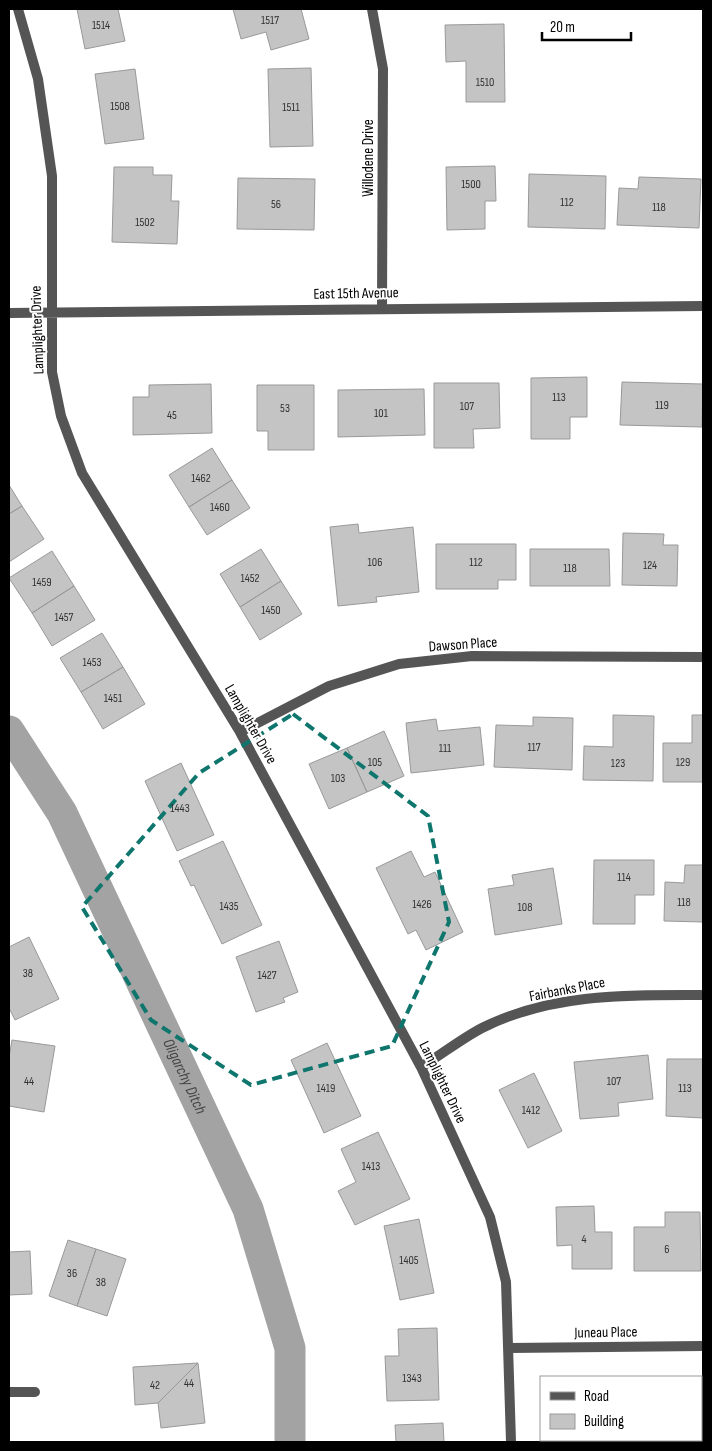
<svg xmlns="http://www.w3.org/2000/svg" width="712" height="1451" viewBox="0 0 712 1451" font-family="'Sofia Sans Condensed',sans-serif">
	<rect width="100%" height="100%" fill="#fff"/>
	<g fill="none" stroke-linecap="round" stroke-linejoin="round">
		<!-- canal -->
		<path stroke="#a3a3a3" stroke-width="31" id="s1" d="M9,731l53,82 186,396 42,139v94"/>
	</g>
	<!-- building -->
	<path fill="#c4c4c4" stroke="#999" d="M77,9h41l7,32 -40,8z
		M233,9h68l8,30 -38,11 -5,-18 -25,7z
		M504,24l1,78h-39v-41l-20,1 -1,-37z
		M311,68l2,78 -43,1 -2,-78z
		M135,69l9,70 -39,5 -10,-70z
		M495,166l1,35h-11v28l-38,1 -1,-63z
		M114,167h39v8h19l-1,26h8l-2,43 -65,-2z
		M529,174l77,2 -1,53 -77,-2z
		M639,177l62,2 -2,49 -82,-3 2,-37 19,1z
		M238,178l77,1 -1,51 -77,-1z
		M587,377v40h-17v22h-39v-61z
		M622,382l81,2 -1,43 -82,-2z
		M434,383h65l1,45 -27,1 1,19h-40z
		M211,384l1,49 -79,2v-38h16v-12z
		M257,385h57v65h-46v-19h-11z
		M424,389l1,46 -87,2v-47z
		M212,448l20,32 -43,27 -20,-32z
		M232,480l18,28 -43,27 -18,-28z
		M9,485l13,21 -13,8z
		M22,506l22,33 -35,23v-48z
		M358,524l1,9 54,-6 6,65 -43,5 1,5 -39,4 -8,-79z
		M623,533l41,1 -1,11h15l-1,41 -55,-1z
		M436,544h80v36h-18v9h-62z
		M261,549l20,32 -41,26 -20,-33z
		M530,549h79l1,37h-80z
		M52,551l22,35 -42,27 -23,-35z
		M281,581l21,33 -42,26 -20,-33z
		M74,586l21,34 -43,26 -20,-33z
		M102,633l21,34 -42,25 -21,-34z
		M123,667l22,37 -42,25 -22,-37z
		M613,715l41,1 -1,65 -70,-1 1,-34 29,1z
		M692,715h11v67h-40v-39h29z
		M533,717l40,1 -1,52 -78,-3 2,-42 37,1z
		M436,719l2,12 42,-4 4,38 -73,8 -5,-50z
		M384,731l20,45 -37,16 -20,-44z
		M347,748l20,44 -38,17 -20,-45z
		M181,763l33,72 -37,16 -32,-70z
		M223,841l39,84 -40,19 -28,-59 -3,1 -12,-25z
		M411,851l13,26 11,-5 28,60 -37,18 -10,-20 -8,4 -32,-66z
		M594,860h60v35h-19v29h-42z
		M685,865h18v57l-39,-1 1,-39 19,1z
		M553,868l9,56 -67,11 -7,-46 26,-4 -2,-10z
		M29,937l30,62 -44,21 -6,-12v-61z
		M279,941l19,51 -15,6 2,4 -29,10 -20,-55z
		M12,1040l43,6 -11,66 -35,-6v-49z
		M327,1043l34,73 -37,17 -33,-73z
		M648,1055l5,44 -35,4 1,13 -39,3 -6,-57z
		M667,1059h36v59l-37,-2z
		M534,1073l28,58 -34,17 -29,-58z
		M378,1132l32,67 -55,26 -17,-34 18,-9 -15,-33z
		M594,1206l1,26h17v37h-40v-24l-15,1 -1,-39z
		M665,1212h35l1,59h-67v-44h31z
		M419,1219l15,74 -34,7 -16,-74z
		M68,1240l28,9 -19,57 -28,-10z
		M96,1249l30,10 -19,57 -30,-10z
		M30,1251l2,43 -23,1v-43z
		M437,1328l2,72 -52,1 -2,-45h14l-1,-27z
		M198,1363l-40,40 -23,2 -2,-38z
		M198,1363l7,60 -44,5 -3,-25z
		M701,1412h2v30h-63v-2h61z
		M443,1423l1,19h-48l-1,-17z
		M560,1440h43v2h-43z"/>
	<g fill="none" stroke-linecap="round" stroke-linejoin="round">
		<!-- minor -->
		<path stroke="#555" stroke-width="10" d="M18,9l20,70 14,97v196l9,44 21,57 158,259 181,335 69,150 16,65 5,160
			M372,9l11,60 -1,239
			M9,313l694,-7
			M240,732l89,-46 70,-22 73,-8 231,1
			M421,1067c20,-12 40,-28 61,-39 70,-35 146,-33 221,-33
			M509,1348l194,-2
			M9,1392h26"/>
	</g>
	<!-- marked area -->
	<path fill="none" stroke="#0f766e" stroke-width="4" stroke-dasharray="10 6" stroke-linejoin="round" d="M293,714l135,102 21,106 -57,124 -141,39 -100,-65 -69,-113 117,-134z"/>
	<g text-anchor="middle" stroke-width="4" stroke-linejoin="round" paint-order="stroke">
		<!-- number labels -->
		<g font-size="12" fill="#313131">
			<text x="270" y="24">1517</text>
			<text x="101" y="29">1514</text>
			<text x="485" y="86">1510</text>
			<text x="120" y="110">1508</text>
			<text x="291" y="111">1511</text>
			<text x="471" y="188">1500</text>
			<text x="567" y="206">112</text>
			<text x="276" y="208">56</text>
			<text x="659" y="211">118</text>
			<text x="145" y="226">1502</text>
			<text x="559" y="401">113</text>
			<text x="662" y="409">119</text>
			<text x="467" y="410">107</text>
			<text x="285" y="412">53</text>
			<text x="381" y="417">101</text>
			<text x="172" y="419">45</text>
			<text x="201" y="482">1462</text>
			<text x="220" y="511">1460</text>
			<text x="375" y="566">106</text>
			<text x="476" y="566">112</text>
			<text x="650" y="569">124</text>
			<text x="570" y="572">118</text>
			<text x="250" y="582">1452</text>
			<text x="42" y="586">1459</text>
			<text x="271" y="614">1450</text>
			<text x="64" y="621">1457</text>
			<text x="92" y="666">1453</text>
			<text x="113" y="702">1451</text>
			<text x="534" y="751">117</text>
			<text x="445" y="752">111</text>
			<text x="375" y="766">105</text>
			<text x="683" y="766">129</text>
			<text x="618" y="767">123</text>
			<text x="338" y="782">103</text>
			<text x="180" y="812">1443</text>
			<text x="624" y="881">114</text>
			<text x="684" y="906">118</text>
			<text x="422" y="908">1426</text>
			<text x="229" y="910">1435</text>
			<text x="525" y="911">108</text>
			<text x="28" y="977">38</text>
			<text x="267" y="979">1427</text>
			<text x="29" y="1085">44</text>
			<text x="614" y="1085">107</text>
			<text x="326" y="1092">1419</text>
			<text x="685" y="1092">113</text>
			<text x="531" y="1114">1412</text>
			<text x="371" y="1170">1413</text>
			<text x="584" y="1243">4</text>
			<text x="667" y="1253">6</text>
			<text x="409" y="1264">1405</text>
			<text x="72" y="1277">36</text>
			<text x="101" y="1286">38</text>
			<text x="412" y="1382">1343</text>
			<text x="189" y="1387">44</text>
			<text x="155" y="1389">42</text>
		</g>
		<!-- street labels -->
		<g font-size="15" fill="#000" stroke="#fff">
			<text transform="translate(368 158) rotate(-90)" y="5">Willodene Drive</text>
			<text transform="translate(356 293) rotate(-1)" y="5">East 15th Avenue</text>
			<text transform="translate(37 330) rotate(-92)" y="5">Lamplighter Drive</text>
			<text transform="translate(463 644) rotate(-4)" y="5">Dawson Place</text>
			<text transform="translate(251 724) rotate(60)" y="5">Lamplighter Drive</text>
			<text transform="translate(567 989) rotate(-11)" y="5">Fairbanks Place</text>
			<text transform="translate(443 1082) rotate(64)" y="5">Lamplighter Drive</text>
			<text transform="translate(606 1332) rotate(-1)" y="5">Juneau Place</text>
		</g>
		<!-- water labels -->
		<g font-size="16" font-style="italic" fill="#444" stroke="#fff">
			<text dy="6" stroke="none"><textPath href="#s1" startOffset="388">Oligarchy Ditch</textPath></text>
		</g>
	</g>
	<!-- border -->
	<rect width="712" height="1451" fill="none" stroke="#000000" stroke-width="20"/>
	<!-- legend -->
	<rect x="540" y="1376" width="162" height="65" fill="#ffffff" stroke="#999999"/>
	<rect x="550" y="1392" width="25" height="8" fill="#555555" stroke="#999999"/>
	<text x="584" y="1401" font-size="15" fill="#000000">Road</text>
	<rect x="550" y="1414" width="25" height="15" fill="#c4c4c4" stroke="#999999"/>
	<text x="584" y="1426" font-size="15" fill="#000000">Building</text>
	<!-- scale -->
	<path d="M542 32v8h89v-8" fill="none" stroke="#000000" stroke-width="2.5"/>
	<text x="550" y="32" font-size="15" fill="#000000" stroke="#ffffff" stroke-width="4" paint-order="stroke">20 m</text>
</svg>
